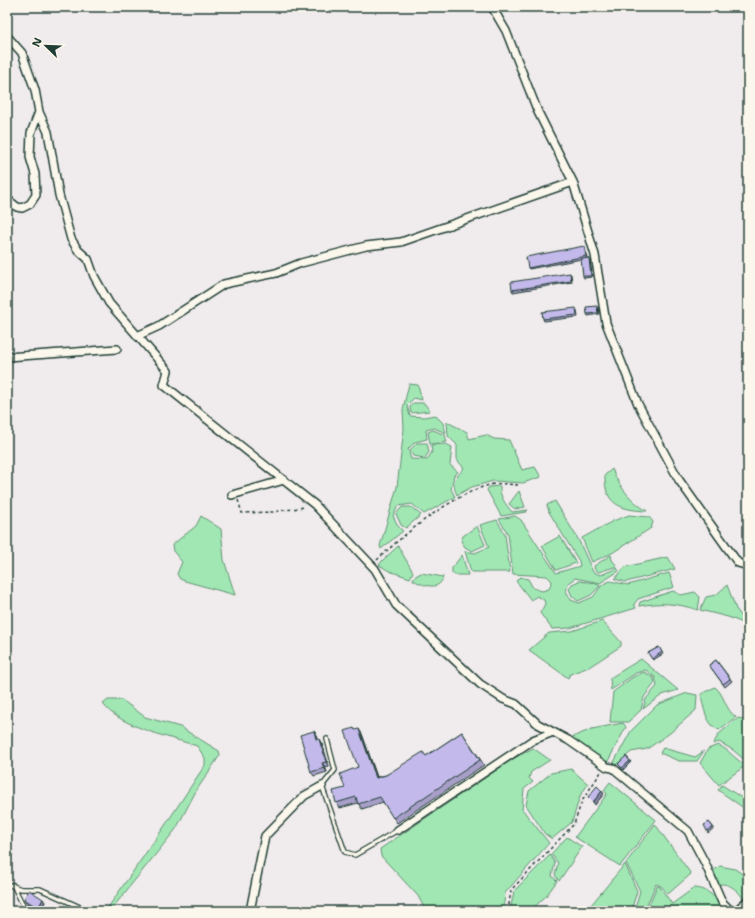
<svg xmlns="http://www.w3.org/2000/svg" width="755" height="918" viewBox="0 0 755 918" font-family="'Shantell Sans',sans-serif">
	<rect width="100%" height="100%" fill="#f0ebec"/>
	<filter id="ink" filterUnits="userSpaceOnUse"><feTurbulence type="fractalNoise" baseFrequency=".025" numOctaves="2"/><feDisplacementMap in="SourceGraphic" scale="8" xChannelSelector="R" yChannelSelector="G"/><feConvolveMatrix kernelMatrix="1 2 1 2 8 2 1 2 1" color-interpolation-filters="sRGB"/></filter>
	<g filter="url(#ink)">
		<!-- green -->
		<path fill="#a1e7b3" stroke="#609274" d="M409,384l9,1 4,15 -8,-2 -7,7 3,11 14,1 11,-2 8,8 3,10 -12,-5 -8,2 1,9 -12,3 -7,7 3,10 16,1 5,-8 -1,-7 15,-1 6,3 -2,18 8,7 -4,3 -3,14 4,8 -31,17 -12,-10 -14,2 -5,10 5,10 5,5 -22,18 -1,-3 17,-59 7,-58 -1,-20z
			M413,403h11l6,8 -19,2 -1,-6z
			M447,422l20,10 2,7 17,-4 8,4 15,1 13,30 13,-3 6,10 -18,6 -30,-2 -21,6 -15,8c-6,-14 -2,-16 7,-27l-7,-8v-15l-9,-9z
			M433,430l12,5 2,7 -17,2 -2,-12z
			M417,443h10l2,9 -4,6 -12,-2 -3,-6z
			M612,469c7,18 19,32 35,42 -27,-1 -43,-7 -42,-36z
			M500,486c-1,10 6,19 12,26l16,-2 -2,2 -25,4 -14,-26 2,-3z
			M519,491l6,16 -10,2 -6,-5z
			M555,501l23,38 15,33 8,3 16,-7 2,3 -19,12 -25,-5 -7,5 -2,8 5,9 8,3 14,-6 9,-12 8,-4 18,4 41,-12 5,14 -36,12 -4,5 2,4 -66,20 -18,1 -12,-16 5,-9 -1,-4 -7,-4 -6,4 -15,-19 4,-4 8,2 5,9 9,3 7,-2 3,-8 -5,-5 -34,-2 -5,-40 -9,-15 16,-3 6,4 35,53 24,-7 -1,-5 -30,-49 -2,-7z
			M402,507h9l10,8 -15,13 -5,-3 -5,-11z
			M629,515l20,2 4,5 -2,6 -39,25 -20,9 -10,-24 31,-17z
			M201,516l20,13 3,31 11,35 -50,-14 -5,-2 -3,-5 5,-12 -9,-11 -1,-6 24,-19z
			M497,520l8,15 5,37h-39l-6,-21 10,2 14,-6 -9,-22z
			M477,526l8,19 -13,6 -7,-4 -4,-6 2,-5z
			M560,536l16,27 -20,7 -14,-24z
			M398,546l15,26 -3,6 -21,-7 -10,-6 3,-4z
			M462,555l6,20h-13l-3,-2v-5z
			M611,555l1,5 5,6 -18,6 -4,-2 -1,-4z
			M668,557l7,12 -49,13 -11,-3 10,-12z
			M421,573l22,4c-3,15 -21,8 -30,3l1,-3z
			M579,581l17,2 4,3 -9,9 -13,6 -6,-5 -3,-7 3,-5z
			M727,585l9,24 12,16 -20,-8 -28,-7 6,-13 10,-2z
			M673,591l8,4 14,-3 5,5 -2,13c-21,-7 -38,-8 -59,-4l1,-4z
			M602,621l19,21v4l-32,21 -19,7 -2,4 -39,-28 20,-17 23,-2z
			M641,659l37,31 -16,5 -19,14 3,-10 11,-13 -2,-9 -9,-7 -10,3 -25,17 -1,-12z
			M644,672l9,5 2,6 -11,14 -3,13 -13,12h-18l3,-30 20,-15z
			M715,687c10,8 10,23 21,30l-17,13c-13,-5 -16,-24 -18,-36z
			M687,693l10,2 -1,15 -26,23 -23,16 -16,3 -15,13 -2,-3 17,-31 26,-26z
			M108,700h14l23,17 35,10 39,24 1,4 -24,36 -20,38 -66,82 -3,-2 59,-85 39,-59v-7l-8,-12c-27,-9 -77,-19 -94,-42z
			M738,718l10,2 -1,42 -14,-12 -14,-8 -6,2 6,-10z
			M623,723l3,4 -19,36 -37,-25 22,-9z
			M718,745c12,5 18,16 28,20l-27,20 -19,-22 8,-14z
			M533,748l17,12 -19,12 -2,6 4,4 -9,7 -2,20 27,34 -44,50 -2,18h-77l-8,-15 -37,-40 -1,-7 133,-90z
			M663,748l32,9 9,-6 -7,10h-18l-19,-8z
			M571,769l17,15 -8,12 -8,26 -20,17 -7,-5 -19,-29 3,-14 22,-18z
			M610,782l46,38 -36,46 -45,-29 32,-43 -3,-4z
			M722,785l26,17v9l-30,-21z
			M655,824l36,50 -23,20 -7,-8 -5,-2 -12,27h-10l6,-20 -14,-28z
			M567,837l15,10 -23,34 -4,-6 3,-12 -7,-9z
			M550,855l5,8 -3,13 5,5 -11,15 -16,15h-20l4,-20z
			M625,864l12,27 -6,20h-45z
			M720,866l15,3 13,9v19l-4,2c-6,-8 -16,-18 -26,-14l-5,-14z
			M657,886l3,1 12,17 22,-16c15,0 22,11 31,21l-2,2h-77z"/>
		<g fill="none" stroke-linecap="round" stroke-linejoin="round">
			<defs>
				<path id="lane" d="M327,739l8,31 -13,16 23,66 10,3 43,-25
					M7,884l14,5h19l42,19
					M13,885l10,20 10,6"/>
				<path id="street" d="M492,7l14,24 32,81 35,70 22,73 11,68 32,81 41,76 59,83 10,3
					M7,36l15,17 13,37 4,22 -8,21 -1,24 5,17 1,21 -6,9 -8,4 -5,-1 -10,-8
					M39,112l9,20 11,63 12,44 7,11 10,9 6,17 15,27 59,68 -4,14 151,120 60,64 21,36 84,79 23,15 13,5 22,20 30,16 39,27 6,1 75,63 17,32 17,39 9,9
					M137,336l22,-10 65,-42 52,-11 25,-10 65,-17 35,-4 172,-60
					M7,357l110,-8
					M232,495l52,-15
					M398,830l135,-90 20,-8
					M250,911l15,-75 39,-40 18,-10
					M736,911l12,-11"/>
			</defs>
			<!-- lane casing -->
			<use href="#lane" stroke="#1f3d34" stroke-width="6"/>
			<!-- street casing -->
			<use href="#street" stroke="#1f3d34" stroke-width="10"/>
			<!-- path -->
			<path stroke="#1f3d34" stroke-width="1.5" stroke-dasharray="3 3" stroke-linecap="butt" d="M238,500l4,13 31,-1 32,-5
				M377,560c28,-27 74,-64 112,-75 8,-3 21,0 30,0
				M508,911l3,-21 63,-66 8,-23 19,-29"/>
			<!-- lane -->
			<use href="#lane" stroke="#fbf7ec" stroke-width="3.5"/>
			<!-- street -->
			<use href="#street" stroke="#fbf7ec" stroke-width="7"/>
		</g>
		<!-- wall -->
		<path fill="#a89fc9" stroke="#1f3d34" d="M585,247l2,11 -58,11 -1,-1z
			M589,258l1,2 2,17 -8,1 -1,-2z
			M571,274l1,8 -59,10 -1,-2z
			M598,307l1,7 -11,2 -1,-2z
			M577,310l1,7 -34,4 -1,-2z
			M659,647l4,7 -10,6 -5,-7z
			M716,660l16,21 -7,6 -16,-22z
			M356,730l6,4 15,43 9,-2 40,-19 36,-24 22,33 -87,58 -14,-21 -21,7 -4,-6 -18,5 -4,-5 22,-36z
			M314,731l3,4 1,4 4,5 7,22 -4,1 2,5 -13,4 -3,-4z
			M626,756l5,6 -8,8 -4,-5z
			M709,822l5,6 -6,5 -1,-2z
			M24,899l21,3 -5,9 -14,-9z"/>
		<!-- shaded-wall -->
		<path fill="#8882a4" stroke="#1f3d34" d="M589,258l1,2 2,17 -1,-1z
			M359,729l3,5 17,49 -3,-5z
			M314,731l3,4 2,9 -3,-5z
			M319,739l3,5 7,22 -3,-4z
			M322,763l3,4 2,5 -3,-4z
			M602,791l2,3 -9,11 -2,-3z
			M43,899l2,3 -5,9 -2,-3z"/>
		<!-- building -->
		<path fill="#c3b9ea" stroke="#1f3d34" d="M584,246l2,10 -58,12 -2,-11z
			M589,258l2,18h-8l-2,-17z
			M570,273l1,8 -59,9 -1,-8z
			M597,306l1,7 -11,1 -1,-7z
			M576,308l1,7 -34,4 -1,-7z
			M659,647l3,5 -10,7 -4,-6z
			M716,660l14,19 -7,5 -14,-19z
			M354,728l1,2 4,-1 17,49 10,-3 37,-23 3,4 36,-24 18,28 -87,58 -13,-21 -22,7 -2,-7 -20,6 -3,-12 12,-3 -5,-14 18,-7 -13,-36z
			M314,731l2,8h3l7,23 -4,1 2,5 -13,4 -11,-37z
			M626,756l4,5 -8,7 -4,-4z
			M597,786l5,5 -9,11 -5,-5z
			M709,822l4,5 -6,4 -3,-6z
			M29,890l14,9 -5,9 -14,-9z"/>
	</g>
	<!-- margin -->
	<rect width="755" height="918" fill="none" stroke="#fbf7ec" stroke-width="24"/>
	<rect x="12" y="12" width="731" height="894" fill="none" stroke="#1f3d34" stroke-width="1.5" filter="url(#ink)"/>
	<!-- north arrow -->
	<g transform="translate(46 46) rotate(293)" stroke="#fbf7ec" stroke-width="3" paint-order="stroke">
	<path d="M0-3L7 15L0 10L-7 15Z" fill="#1f3d34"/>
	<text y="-6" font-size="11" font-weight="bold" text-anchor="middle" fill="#1f3d34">N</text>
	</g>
</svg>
